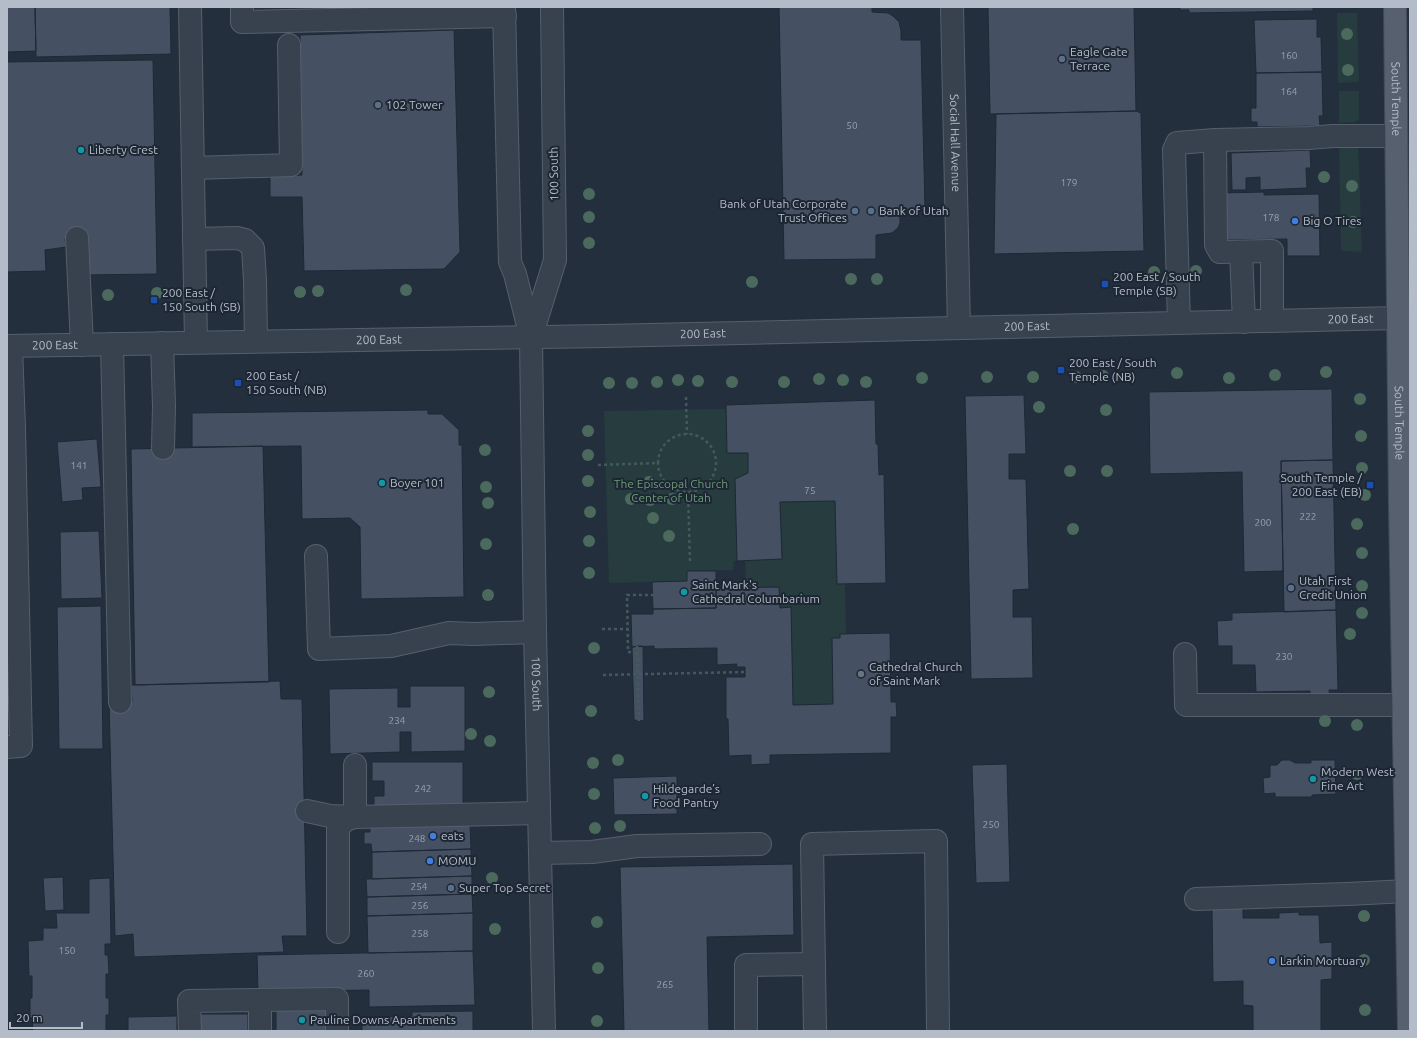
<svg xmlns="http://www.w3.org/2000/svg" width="1417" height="1038" viewBox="0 0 1417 1038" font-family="Ubuntu,sans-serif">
	<rect width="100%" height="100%" fill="#242f3e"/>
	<!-- green -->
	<path fill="#263c3f" d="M1337,13h20l2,69 -21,1z
		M1339,91h20v28l-4,3 -16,1z
		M1339,141h19l4,111 -19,-1 -2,-3z
		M726,409l1,44h21v20l-13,6 2,82h-3l-1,9 -46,1v10l-78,2 -5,-172z
		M835,501l2,83h8l1,50h-6v4h-8l1,66 -40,1 -2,-97h-11l-1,-21 -33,1 -1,-28 37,-1 -2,-57z"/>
	<!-- building -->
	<path fill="#455162" stroke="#1f2835" d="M7,7h28l1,44 -29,1z
		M35,7h135l1,47 -135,3z
		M779,7h93v5l16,1 5,3 6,6 2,9v9h20l4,170h-25v13l-2,5 -6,5 -16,2v24l-92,1z
		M988,7h146l2,104 -146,3z
		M1180,7h133v4l-124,2v-3h-9z
		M1317,19v18h4l1,35 -66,1 -2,-53z
		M454,30l6,222 -16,17 -140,2 -2,-74h-32v-21l32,-1 -2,-140z
		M153,60l4,214 -75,1 -1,-37 -16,1 1,8 -21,3 1,21 -39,1v-210z
		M1322,72l1,44h-4l1,10 -63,1v-5h-6v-14h5v-35z
		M1136,111l5,2 3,138 -150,3 2,-140z
		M1310,150l1,18h-5l1,20 -47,2v-13l-14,1v12h-14l-1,-37z
		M1264,192v3l55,-1 1,62h-33v-17l-64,1 -1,-47z
		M1332,389l1,71 -52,1 2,110 -39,1 -2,-100 -92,2 -1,-82z
		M1024,395l2,59h-17v25h17l3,110 -16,1v27h19l1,61 -62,1 -6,-283z
		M875,400l1,44h2l1,31 5,-1 2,109 -49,1 -2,-83 -55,1 2,57 -45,2 -2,-82 13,-6v-20h-21l-1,-48z
		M428,410v4h14l17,16v15h3l2,152 -103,2 -1,-72 -10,-9 -48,1 -1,-73 -109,1v-34z
		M97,439l4,48 -19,1 1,12 -21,2 -5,-60z
		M263,446l6,236 -134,3 -4,-236z
		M1333,460l3,150 -52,2 -3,-151z
		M99,531l3,67 -41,1 -1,-67z
		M687,571h29v37l-63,1 -1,-27 35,-1z
		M779,587l1,21 11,-1 2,98 40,-1 -1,-66h8v-4l50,-1 1,69h5l1,15h-6v36l-121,2v9l-19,1v-10l-22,1 -1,-37h-2v-42h19v-10h-9l1,-3 -20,1v-17l-63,1v-3l-22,1 -1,-33h22v-5l63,-1v-20z
		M101,606l2,143h-44l-2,-142z
		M1336,610l2,80h-9l1,12 -20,1v-12l-54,1 -1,-27h-23v-19h-14l-1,-25 15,-1v-7z
		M637,646h6l1,75 -10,-1 -2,-73z
		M280,681l1,18h21l5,237h-25l2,16 -150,5 -1,-23 -18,2 -6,-234 23,-1 -1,-16z
		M410,686h55v65l-54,1v-20h-11v20l-70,2 -1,-65 69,-1v19h12z
		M1282,760h8l5,3h16v-3h24l1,34 -24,1v2h-37v-4l-11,1 -1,-16 7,-1v-12h7z
		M372,762h91v46h-89v-12h10v-15h-12z
		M1007,764l3,118 -34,1 -4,-118z
		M677,776v38l-63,1 -1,-37z
		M470,824l1,25 -99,3 -1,-8h-7v-12h6v-5z
		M471,849l1,27 -100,3v-27z
		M793,864l1,71 -87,2 2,94h-85l-4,-164z
		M472,876v18l-105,3 -1,-18z
		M63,877l1,33 -19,1 -2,-33z
		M110,878l1,66h-6v11h3l1,19h-3v24h3v17h-3v16h-73l-1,-13h-2v-20h2v-22h-3l-1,-35 15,-1v-12h14l-1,-15h33v-34z
		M472,894l1,19 -106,3v-19z
		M1212,908h31v10h36v-5l20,-1v3h20l1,28 12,-1v37l-11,1v51h-68v-25l-10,-1v-24l-30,1z
		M473,913v38l-105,2 -1,-37z
		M473,951l2,54 -106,2v-17l-111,2 -1,-37z
		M328,1008v23h-52v-22z
		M473,1011v20h-111v-14l50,-1v-4z
		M198,1014h50v17h-50z
		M177,1016v15h-49v-14z"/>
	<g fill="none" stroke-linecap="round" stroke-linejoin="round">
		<defs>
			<g id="minor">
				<path d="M190,7l6,335"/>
				<path d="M242,7v15l263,-6"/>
				<path id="s1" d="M504,7l6,255 5,12 16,63 4,295 9,399"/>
				<path id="s2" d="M952,7l7,321"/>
				<path d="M1215,140l1,105 4,7 52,-1v70"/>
				<path d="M193,168l98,-3 -2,-120"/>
				<path d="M77,238l5,107"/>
				<path d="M194,239l43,-1 8,2 8,8 2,32 1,61"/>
				<path d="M1241,252l3,70"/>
				<path d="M1179,323l-5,-173 3,-7 38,-3 93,-2 25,-2h63"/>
				<path d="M531,337l24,-77 -3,-253"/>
				<path d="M162,343l2,63 -1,42"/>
				<path d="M112,344l8,358"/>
				<path id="s3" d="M7,346l598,-10 793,-18"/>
				<path d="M316,556l3,93 72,-3 58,-13 25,1 61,-2"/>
				<path d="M1185,654l1,51h217"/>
				<path d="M7,747l14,-1 -7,-318 -3,-82"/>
				<path d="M307,811l23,5 25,1v-52"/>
				<path d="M540,853l52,-1 45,-6 123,-2"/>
				<path d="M1196,899l152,-5 59,-3"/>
				<path d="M338,932v-104l7,-8 10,-3 184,-4"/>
				<path d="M260,1000l77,-1v32"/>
				<path d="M190,1031l-1,-30 71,-1v31"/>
				<path d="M746,1031v-66l68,-1"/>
				<path d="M815,1031l-3,-187 124,-3 2,190"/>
			</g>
			<g id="major">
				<path id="s4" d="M1395,7l5,501 9,523"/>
			</g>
		</defs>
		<!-- minor casing -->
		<use href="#minor" stroke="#565f6c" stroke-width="24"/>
		<!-- major casing -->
		<use href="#major" stroke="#414a57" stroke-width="24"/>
		<!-- path -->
		<path stroke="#44595c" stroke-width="2.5" stroke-dasharray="3 3" stroke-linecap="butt" d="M686,397l1,37
			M658 463a29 29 0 1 1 58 0a29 29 0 1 1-58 0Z
			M598,465l60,-2
			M688,492l2,70
			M602,629h26
			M637,646l2,78
			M637,653l-9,-1 -1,-57h26
			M603,675l142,-3"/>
		<!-- minor -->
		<use href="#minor" stroke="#38414e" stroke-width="22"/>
		<!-- major -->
		<use href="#major" stroke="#56606e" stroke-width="22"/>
	</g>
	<!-- trees -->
	<g fill="#4b6a5d">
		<circle cx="1347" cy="34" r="6"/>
		<circle cx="1348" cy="70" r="6"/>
		<circle cx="1324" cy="177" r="6"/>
		<circle cx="1352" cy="186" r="6"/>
		<circle cx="589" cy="194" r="6"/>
		<circle cx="589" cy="217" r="6"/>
		<circle cx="1353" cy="222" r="6"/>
		<circle cx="589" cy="243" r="6"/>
		<circle cx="1196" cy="271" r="6"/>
		<circle cx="1154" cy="272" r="6"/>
		<circle cx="851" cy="279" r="6"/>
		<circle cx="877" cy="279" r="6"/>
		<circle cx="752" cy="282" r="6"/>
		<circle cx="406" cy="290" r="6"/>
		<circle cx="318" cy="291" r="6"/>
		<circle cx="300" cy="292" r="6"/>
		<circle cx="157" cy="293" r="6"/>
		<circle cx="108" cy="295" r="6"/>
		<circle cx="1326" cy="372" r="6"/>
		<circle cx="1177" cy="373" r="6"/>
		<circle cx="1275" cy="375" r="6"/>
		<circle cx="1103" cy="376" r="6"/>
		<circle cx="987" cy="377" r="6"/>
		<circle cx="1033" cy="377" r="6"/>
		<circle cx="1076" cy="377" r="6"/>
		<circle cx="922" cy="378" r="6"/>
		<circle cx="1229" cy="378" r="6"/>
		<circle cx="819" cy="379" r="6"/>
		<circle cx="678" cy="380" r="6"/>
		<circle cx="843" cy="380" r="6"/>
		<circle cx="698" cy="381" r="6"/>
		<circle cx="657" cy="382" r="6"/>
		<circle cx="732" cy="382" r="6"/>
		<circle cx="784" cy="382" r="6"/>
		<circle cx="866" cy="382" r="6"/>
		<circle cx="609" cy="383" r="6"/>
		<circle cx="632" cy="383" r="6"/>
		<circle cx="1360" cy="399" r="6"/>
		<circle cx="1039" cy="407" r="6"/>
		<circle cx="1106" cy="410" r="6"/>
		<circle cx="588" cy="431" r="6"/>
		<circle cx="1361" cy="436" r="6"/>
		<circle cx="485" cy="450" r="6"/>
		<circle cx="588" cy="455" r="6"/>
		<circle cx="1362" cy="468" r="6"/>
		<circle cx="1070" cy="471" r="6"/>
		<circle cx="1107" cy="471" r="6"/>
		<circle cx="588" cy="481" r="6"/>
		<circle cx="649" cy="482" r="6"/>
		<circle cx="486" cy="487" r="6"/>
		<circle cx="1365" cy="495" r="6"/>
		<circle cx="631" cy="499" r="6"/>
		<circle cx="672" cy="499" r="6"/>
		<circle cx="650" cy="500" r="6"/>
		<circle cx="488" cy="503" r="6"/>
		<circle cx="590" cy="512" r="6"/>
		<circle cx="653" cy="518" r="6"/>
		<circle cx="1357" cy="524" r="6"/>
		<circle cx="1073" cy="529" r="6"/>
		<circle cx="669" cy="536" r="6"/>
		<circle cx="589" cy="541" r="6"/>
		<circle cx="486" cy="544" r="6"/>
		<circle cx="1362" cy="553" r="6"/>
		<circle cx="589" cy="573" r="6"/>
		<circle cx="1362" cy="586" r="6"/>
		<circle cx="488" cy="595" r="6"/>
		<circle cx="1362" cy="613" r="6"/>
		<circle cx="1350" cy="634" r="6"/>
		<circle cx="594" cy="648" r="6"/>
		<circle cx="489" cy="692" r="6"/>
		<circle cx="591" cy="711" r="6"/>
		<circle cx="1325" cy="721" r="6"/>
		<circle cx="1357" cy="725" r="6"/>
		<circle cx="471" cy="734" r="6"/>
		<circle cx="490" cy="741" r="6"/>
		<circle cx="618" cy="760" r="6"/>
		<circle cx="593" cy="763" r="6"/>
		<circle cx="1357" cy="774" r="6"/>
		<circle cx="594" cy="794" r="6"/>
		<circle cx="620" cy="826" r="6"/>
		<circle cx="595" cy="828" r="6"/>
		<circle cx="492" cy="878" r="6"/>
		<circle cx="1364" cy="916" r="6"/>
		<circle cx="597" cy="922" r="6"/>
		<circle cx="495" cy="929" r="6"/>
		<circle cx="1364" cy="960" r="6"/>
		<circle cx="598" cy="968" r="6"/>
		<circle cx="1365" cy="1010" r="6"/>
		<circle cx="597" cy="1021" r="6"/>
	</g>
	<!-- markers -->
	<g fill="#5c6f8a" stroke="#1d2633" stroke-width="1.5">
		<circle cx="1062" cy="59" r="4"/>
		<circle cx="378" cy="105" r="4"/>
		<circle cx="855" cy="211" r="4"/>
		<circle cx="871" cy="211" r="4"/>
		<circle cx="1291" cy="588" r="4"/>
		<circle cx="451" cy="888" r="4"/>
	</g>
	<g fill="#0f9aa8" stroke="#1d2633" stroke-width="1.5">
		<circle cx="81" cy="150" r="4"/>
		<circle cx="382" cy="483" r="4"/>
		<circle cx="684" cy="592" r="4"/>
		<circle cx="1313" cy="779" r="4"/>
		<circle cx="645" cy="796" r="4"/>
		<circle cx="302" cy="1020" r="4"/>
	</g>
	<g fill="#3f7fe0" stroke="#1d2633" stroke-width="1.5">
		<circle cx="1295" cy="221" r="4"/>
		<circle cx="433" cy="836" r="4"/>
		<circle cx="430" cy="861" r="4"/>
		<circle cx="1272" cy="961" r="4"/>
	</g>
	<g fill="#1a4fb4" stroke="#1d2633" stroke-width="1.5">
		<rect x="1101" y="280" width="8" height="8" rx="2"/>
		<rect x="150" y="296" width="8" height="8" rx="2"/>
		<rect x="1057" y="366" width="8" height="8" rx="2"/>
		<rect x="234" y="379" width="8" height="8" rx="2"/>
		<rect x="1366" y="481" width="8" height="8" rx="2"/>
	</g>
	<circle fill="#6b7280" stroke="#1d2633" stroke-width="1.5" cx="861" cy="674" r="4"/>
	<g text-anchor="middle" stroke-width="4" stroke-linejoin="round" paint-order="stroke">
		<!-- number labels -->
		<g font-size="10" fill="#98a1af">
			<text x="1289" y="59">160</text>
			<text x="1289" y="95">164</text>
			<text x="852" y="129">50</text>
			<text x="1069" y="186">179</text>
			<text x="1271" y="221">178</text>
			<text x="79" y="469">141</text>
			<text x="810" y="494">75</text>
			<text x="1308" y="520">222</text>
			<text x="1263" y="526">200</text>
			<text x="1284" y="660">230</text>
			<text x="397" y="724">234</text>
			<text x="423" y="792">242</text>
			<text x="991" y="828">250</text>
			<text x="417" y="842">248</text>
			<text x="419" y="890">254</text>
			<text x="420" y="909">256</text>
			<text x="420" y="937">258</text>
			<text x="67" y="954">150</text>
			<text x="366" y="977">260</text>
			<text x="665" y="988">265</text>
		</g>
		<!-- poi labels -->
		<g font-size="12" fill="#b4bcc9" stroke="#1d2633" text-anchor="start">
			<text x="1070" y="56">Eagle Gate<tspan x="1070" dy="14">Terrace</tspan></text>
			<text x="386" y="109">102 Tower</text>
			<text x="89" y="154">Liberty Crest</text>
			<text x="847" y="208" text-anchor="end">Bank of Utah Corporate<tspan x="847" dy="14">Trust Offices</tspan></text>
			<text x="879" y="215">Bank of Utah</text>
			<text x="1303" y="225">Big O Tires</text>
			<text x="1113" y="281">200 East / South<tspan x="1113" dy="14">Temple (SB)</tspan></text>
			<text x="162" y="297">200 East /<tspan x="162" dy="14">150 South (SB)</tspan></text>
			<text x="1069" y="367">200 East / South<tspan x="1069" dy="14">Temple (NB)</tspan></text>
			<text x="246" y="380">200 East /<tspan x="246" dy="14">150 South (NB)</tspan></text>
			<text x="1362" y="482" text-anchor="end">South Temple /<tspan x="1362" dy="14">200 East (EB)</tspan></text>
			<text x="390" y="487">Boyer 101</text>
			<text x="1299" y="585">Utah First<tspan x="1299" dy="14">Credit Union</tspan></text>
			<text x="692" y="589">Saint Mark's<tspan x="692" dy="14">Cathedral Columbarium</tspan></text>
			<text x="869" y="671">Cathedral Church<tspan x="869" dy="14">of Saint Mark</tspan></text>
			<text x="1321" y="776">Modern West<tspan x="1321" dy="14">Fine Art</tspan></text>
			<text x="653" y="793">Hildegarde’s<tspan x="653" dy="14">Food Pantry</tspan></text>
			<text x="441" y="840">eats</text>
			<text x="438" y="865">MOMU</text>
			<text x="459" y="892">Super Top Secret</text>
			<text x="1280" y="965">Larkin Mortuary</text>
			<text x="310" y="1024">Pauline Downs Apartments</text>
		</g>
		<!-- street labels -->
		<g font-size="12" fill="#b4bcc9" stroke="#1d2633">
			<text dy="4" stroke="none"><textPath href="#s4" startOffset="92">South Temple</textPath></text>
			<text dy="4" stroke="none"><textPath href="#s2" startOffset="136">Social Hall Avenue</textPath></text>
			<text transform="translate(554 174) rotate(-91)" y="4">100 South</text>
			<text dy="4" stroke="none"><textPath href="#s3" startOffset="1344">200 East</textPath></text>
			<text dy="4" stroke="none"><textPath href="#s3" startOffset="1020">200 East</textPath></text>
			<text dy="4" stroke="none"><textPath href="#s3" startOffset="696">200 East</textPath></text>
			<text dy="4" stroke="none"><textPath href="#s3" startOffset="372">200 East</textPath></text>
			<text dy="4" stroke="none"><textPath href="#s3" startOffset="48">200 East</textPath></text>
			<text dy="4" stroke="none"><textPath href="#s4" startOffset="416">South Temple</textPath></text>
			<text dy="4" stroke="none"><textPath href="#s1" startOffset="680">100 South</textPath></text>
		</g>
		<!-- park labels -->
		<g font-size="12" fill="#6b9a76" stroke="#1d2633">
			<text x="671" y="488">The Episcopal Church<tspan x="671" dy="14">Center of Utah</tspan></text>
		</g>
	</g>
	<!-- border -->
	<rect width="1417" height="1038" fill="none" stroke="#b4bcc9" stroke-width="16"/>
	<!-- scale -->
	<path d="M10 1022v6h72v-6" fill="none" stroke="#b4bcc9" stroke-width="2"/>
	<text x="16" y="1022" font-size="12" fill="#b4bcc9" stroke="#1d2633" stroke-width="3" paint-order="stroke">20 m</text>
</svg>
